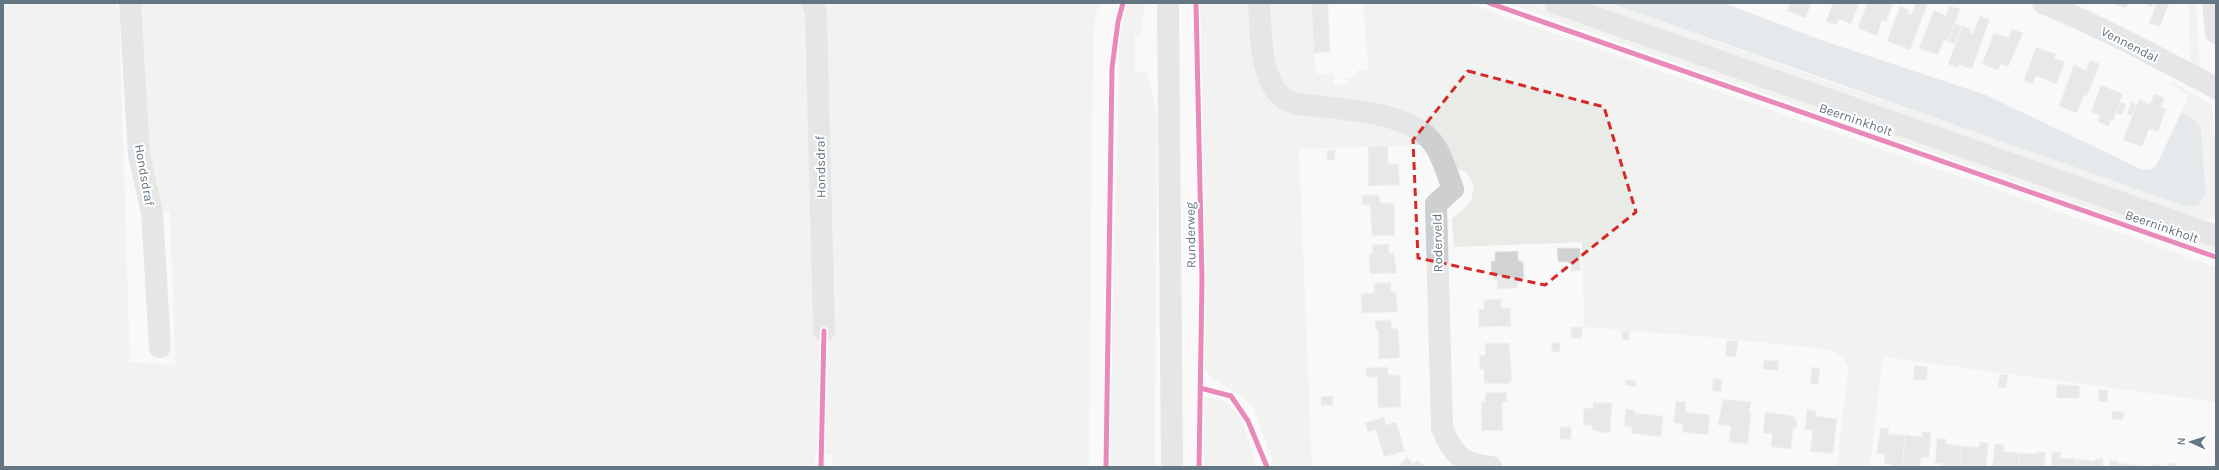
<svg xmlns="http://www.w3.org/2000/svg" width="2219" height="470" viewBox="0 0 2219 470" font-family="Karla,sans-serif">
	<rect width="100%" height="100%" fill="#f9f9f9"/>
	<!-- green -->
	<path fill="#e8ebe6" d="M3,3h110l6,6 11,353 45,3 -5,-153 -10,-2 -23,-81 -1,-126h965l-5,10 -3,29 -4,425h-256l-1,-13h-17v13h-812z
		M1125,3h20l-4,32 -6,-1v37l12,1 10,42 -2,353h-47l11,-397 -1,-39z
		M1200,3h111l5,71 17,-1 1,12 13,-1 -1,-6 11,-1v-7l11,-1 -5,-66h105l748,264v135l-333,-45 -13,110h-33l11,-99c-3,-10 -8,-13 -16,-18l-123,-13 -125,-10 -2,-85 -128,5 -2,-28 19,-17 3,-17 -8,-13 -15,-5 -56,-43 26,21 -122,4 13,318h-37l-22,-59 -13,-13 -30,-18 -5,-9 -2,-22z
		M1507,3h21l683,241 5,5v4z
		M1578,3h32l206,74 376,130 14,-13 -5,-64c-4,-10 -11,-14 -20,-17l8,-18 -18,-10 2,-3 39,23 4,46v63l-4,4 -9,2z
		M2189,3h7l4,65h-10z
		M1204,398c9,0 16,1 24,6 15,10 24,46 29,63h-53z"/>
	<!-- water -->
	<path fill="#ced6d9" d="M1610,3h114l97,37 165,55 157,75 9,-1 5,-5 24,-51c9,3 16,7 20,17l5,64 -8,12 -6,1 -10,-2z"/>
	<!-- building -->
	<path fill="#d0d2d3" stroke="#e8e8e8" d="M1311,3h17l2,49 -16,1z
		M1790,3h21l-5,15 -19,-7z
		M1833,3h26l-8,21 -12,-5 -3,6 -10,-4z
		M1867,3h26l-7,19 -4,-2 -5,16 -19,-8z
		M1916,3h12l-18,47 -23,-9 13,-35 9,4 -1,3 4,1z
		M2116,3h12l-2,5 -10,-3z
		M2143,3h26l-9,24 -11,-4 7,-18 -3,-1 -1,3z
		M1949,6l11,3 -12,33 -4,-2 -6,15 -19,-7 15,-38 12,6z
		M1980,16l10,3 -18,50 -13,-4 -1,3 -10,-4 14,-38 9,3 -1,3 3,2z
		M1954,23l8,3 -7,18 -7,-2z
		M2012,29l11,4 -15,34 -7,-3 -3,6 -16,-6 12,-31 15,5z
		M2036,47l20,7 -2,4 11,4 -9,22 -20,-8 -3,8 -9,-4z
		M2090,60l10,4 -13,32 -3,-1 -7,18 -18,-7 15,-42 12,7z
		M2101,85l22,9 -10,27 -2,-1 -2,6 -11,-4 2,-7 -9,-3z
		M2154,94l11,4 -4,9 5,2 -8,23 -9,-3 -7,18 -19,-7 16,-41 11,6z
		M2120,102l6,2 -4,11 -6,-2z
		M2131,102l5,2 -4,12 -5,-2z
		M1388,146v18h10l2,21 -32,1v-39z
		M1327,150h8v10h-8z
		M1362,195h17l1,8h14l1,32 -23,1 -2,-31h-7z
		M1389,244v9h5l3,20 -27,1 -1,-20 4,-1 -1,-8z
		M1557,248h23l1,23h-10v-6l-3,-3h-10z
		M1518,251v9l5,2 1,15 -6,2v9l-21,1v-9h-4v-8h-2v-11h4v-9z
		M1391,282v10h5l2,20 -36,1 -1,-19 13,-1v-10z
		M1501,299v9h9l1,18 -33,1 1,-18h5v-9z
		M1391,320l1,9 6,-1 2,30 -21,1 -1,-29h-3v-9z
		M1571,327h11v11h-11z
		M1622,331h7v9l-7,-1z
		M1727,340l11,1 -2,16 -11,-1z
		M1560,342v10h-8l-1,-9z
		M1485,343h24l3,38 -3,1 1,2 -26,-1v-13h-4l-1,-15h6z
		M1764,360l15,1 -1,10 -15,-2z
		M1915,365l13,2 -2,14 -13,-2z
		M1388,367v8h12l1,32 -23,1 -1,-31h-11v-9z
		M1812,367l8,1 -2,16h-8z
		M2000,374l8,1 -2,13 -8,-1z
		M1713,378l9,1 -1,13 -9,-1z
		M1626,380l10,1 -1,6 -10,-2z
		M2057,384l23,2 -1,12h-23z
		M2099,389l9,1 -1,12 -9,-1z
		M1507,392v10h-5l1,28 -21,1 -1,-29 4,-1v-8z
		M1333,396v9l-12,1v-9z
		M1723,399l28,3 -2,10h2l-3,32 -19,-2 2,-16 -13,-1z
		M1676,401l10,1 -1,10 25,3 -2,20 -26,-3 1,-8 -9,-1z
		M1593,402l19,1 -2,30 -12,-1v-1l-6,-1v-5h-9l1,-17h9z
		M1626,409l9,1v3l28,3 -2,21 -30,-4 1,-6 -8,-1z
		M1807,409l9,2v5l21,3 -4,35 -23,-3 3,-21 -8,-1z
		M2112,411l12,1 -1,8 -11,-1z
		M1765,412l29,4v3h3l-1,10 -3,-1 -2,21 -20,-2 1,-13 -9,-1z
		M1384,417l2,8 10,-3 9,29 -21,6 -8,-27 -8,2 -3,-9z
		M1560,427h11v12l-11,1z
		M1880,428h9l-1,6 17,1 -3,32h-11v-3h-7l1,-10 -8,-1z
		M1922,432h9l-2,26 -8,-1 -1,10h-18l3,-32 17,2z
		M1937,438l9,1v5l16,2 -2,21h-18l1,-3 -8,-1z
		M1980,442l8,1 -2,24h-26l2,-21 17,1z
		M1995,444l9,1 -1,6 17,2 -2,14h-26z
		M2037,452h9l-2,15h-26l2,-14 17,1z
		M2052,452h9l-1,6 17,1v8h-26z
		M1407,457l6,7 4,-4 9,7h-29z
		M2095,458l8,1v8h-26v-8l18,2z
		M2110,460l8,1v2l17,2v2h-26z
		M2168,463l8,1v3h4h-12z
		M2153,464l8,1v2h-26v-2l17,2z"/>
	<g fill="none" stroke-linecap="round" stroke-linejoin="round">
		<!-- minor -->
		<path stroke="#cecfd0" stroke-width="22" d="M130,3l9,152 13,57 8,135
			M813,3l3,11 8,317
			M1168,3l4,464
			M1259,3c2,28 0,77 25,96 4,2 10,4 14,5 41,6 117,5 139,45 7,13 11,27 16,40l-17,15 6,224c11,27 20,36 49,39
			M1555,3l661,233
			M2043,3c59,24 116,55 173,85
			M2213,3l3,30"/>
		<defs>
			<path id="cycleway" d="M1196,3l6,277 -3,187
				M1489,3l727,254
				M1200,388l31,8 17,25 19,46
				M821,467l3,-136
				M1106,467l6,-399 6,-46 5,-19"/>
		</defs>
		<!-- cycleway casing -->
		<use href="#cycleway" stroke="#fff" stroke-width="8"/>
		<!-- cycleway -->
		<use href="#cycleway" stroke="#d6006c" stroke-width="5"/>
	</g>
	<!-- marked area -->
	<path d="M0 0H2219V470H0ZM1468,71l136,36 32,105 -91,73 -127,-27 -5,-118z" fill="#f9f9f9" fill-opacity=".55" fill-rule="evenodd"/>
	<path fill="none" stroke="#d62828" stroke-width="3" stroke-dasharray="8 5" stroke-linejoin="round" d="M1468,71l136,36 32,105 -91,73 -127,-27 -5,-118z"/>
	<g text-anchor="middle" stroke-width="4" stroke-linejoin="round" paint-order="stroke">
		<!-- street labels -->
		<g font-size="13" fill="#657683" stroke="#fff">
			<text transform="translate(2130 44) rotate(27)" y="5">Vennendal</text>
			<text transform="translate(1856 119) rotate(19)" y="5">Beerninkholt</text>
			<text transform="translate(820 167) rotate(-91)" y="5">Hondsdraf</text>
			<text transform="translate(145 175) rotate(80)" y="5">Hondsdraf</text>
			<text transform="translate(2162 226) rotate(19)" y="5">Beerninkholt</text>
			<text transform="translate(1190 235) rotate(-91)" y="5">Runderweg</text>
			<text transform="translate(1437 243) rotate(-91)" y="5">Roderveld</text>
		</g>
	</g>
	<!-- border -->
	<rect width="2219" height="470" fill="none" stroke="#657683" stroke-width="8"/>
	<!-- north arrow -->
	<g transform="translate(2191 442) rotate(273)" stroke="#ffffff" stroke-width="3" paint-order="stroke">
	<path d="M0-3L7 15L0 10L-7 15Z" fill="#657683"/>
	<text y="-6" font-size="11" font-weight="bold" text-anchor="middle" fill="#657683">N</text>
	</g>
</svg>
